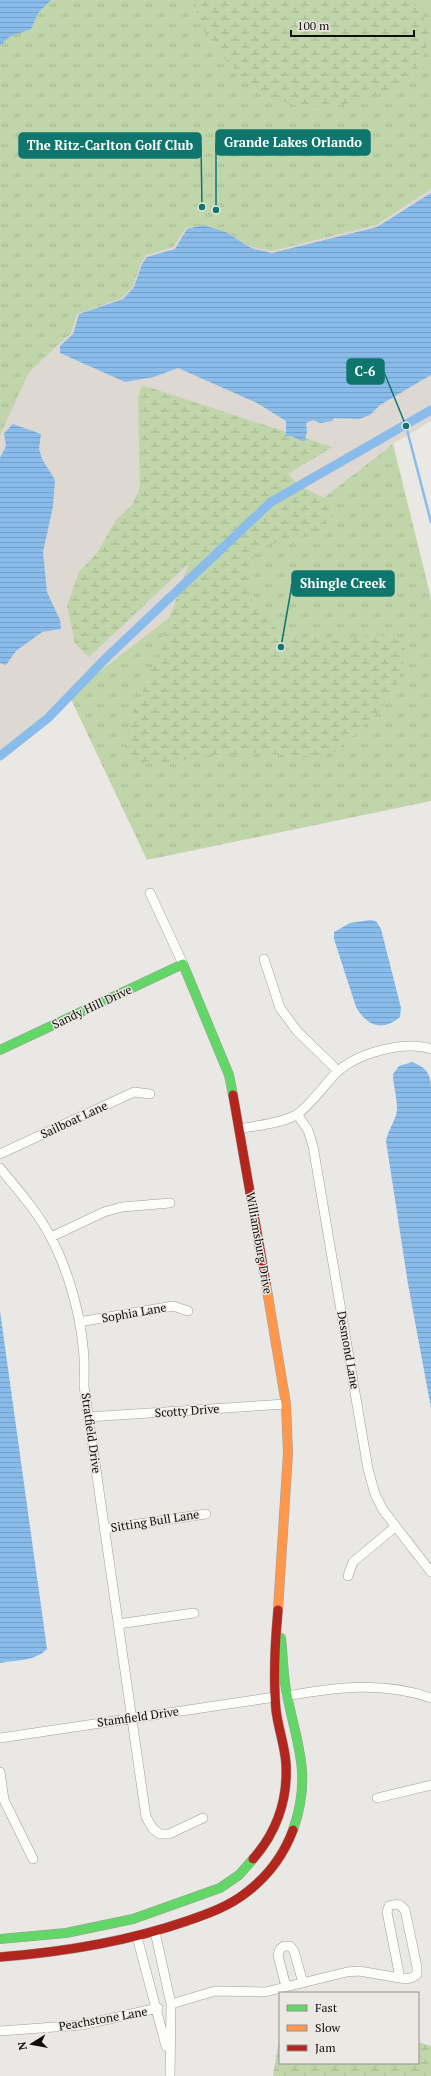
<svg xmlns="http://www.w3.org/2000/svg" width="431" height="2076" viewBox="0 0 431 2076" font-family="'PT Serif',serif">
	<defs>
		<pattern id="grass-tufts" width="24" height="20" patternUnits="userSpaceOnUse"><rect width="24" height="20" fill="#c0d5aa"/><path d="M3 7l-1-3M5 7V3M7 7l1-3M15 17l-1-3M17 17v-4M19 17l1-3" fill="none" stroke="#a4b691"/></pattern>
		<pattern id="wetland-marsh" width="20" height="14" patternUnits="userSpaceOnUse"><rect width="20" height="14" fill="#c0d5aa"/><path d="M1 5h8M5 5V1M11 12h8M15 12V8" fill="none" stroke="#a4b691"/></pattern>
		<pattern id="water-rules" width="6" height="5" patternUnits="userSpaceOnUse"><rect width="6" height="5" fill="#89bceb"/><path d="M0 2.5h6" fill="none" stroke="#75a0c8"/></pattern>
	</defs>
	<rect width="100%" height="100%" fill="#eae8e5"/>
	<!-- built -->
	<path fill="#ddd8d1" d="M0,0h431v421l-38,23 -324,251 -69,64z"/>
	<!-- grass -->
	<path fill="url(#grass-tufts)" d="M0,0h431v189l-55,36 -104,26 -21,-4 -25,-15 -23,-7 -17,3 -13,19 -27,8 -5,8 -8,23 -11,12 -45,16 -6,19 -42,39 -29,63z
		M393,444l38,154v203l-284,59 -78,-165z"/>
	<!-- wetland -->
	<path fill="url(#wetland-marsh)" d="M195,0h215l11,10 10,27 -16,36 -21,16 -39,13 -26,5 -31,-1 -38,-11 -50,-52 -13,-29z
		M142,385l190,62 -44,27 12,12 30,15 4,11 -13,19 -56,15 -13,13 -3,24 4,21 16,19 17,12 51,6 42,-8 16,6 8,5 3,8 -8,31 -19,28 -42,40 -19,6 -65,-4 -43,2 -41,8h-37l-5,-7 -2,-10 8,-33 12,-27 44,-123 -100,94 -14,-14 -8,-37 12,-34 18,-19 19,-33 17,-16 7,-17 -2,-90z
		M279,2039h1v24h138v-21l13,4v30h-158z"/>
	<!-- water -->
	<path fill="url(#water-rules)" d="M0,0h51l-13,13 -7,16 -22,8 -9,9z
		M431,193v182l-51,30 -10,10 -11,4 -25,-1 -2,3 -12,2 -7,-3 -7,3 1,8 -2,10c-7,0 -11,-6 -19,-5v-15l-29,-18 -79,-35 -24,9 -29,5 -65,-29v-7l13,-12 6,-20 44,-15 11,-12 8,-23 5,-7 28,-8 12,-20 16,-4 23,7 25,16 21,5 105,-26z
		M13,424l28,10 -2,15 3,10 13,21 -2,26 -10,46 4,40 13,28 1,9 -19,3 -26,19 -10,14 -6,-2v-205l6,-12 -2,-13z
		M370,920l6,1 5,8 20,79 -1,9c-18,15 -33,9 -44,-10l-22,-68v-7l16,-9z
		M412,1062c13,5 18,10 19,24v322l-23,-124 -22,-143c2,-12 11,-22 11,-32 0,-12 -4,-24 -4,-35l6,-8z
		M0,1311l47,338c-11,12 -31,11 -47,14z"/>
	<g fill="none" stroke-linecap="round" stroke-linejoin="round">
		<!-- stream -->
		<path stroke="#89bceb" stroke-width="2.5" d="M406,426l25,96"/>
		<!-- canal -->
		<path stroke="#89bceb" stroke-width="9" d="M0,756l48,-38 59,-61 164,-155 160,-92"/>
		<defs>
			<path id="street" d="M150,893l33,71
				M264,959l16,49 17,23 41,40
				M297,1114l11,16 5,16 55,323 7,25 8,16 48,62
				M240,1129c18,-4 39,-5 56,-14 12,-7 30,-32 40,-42 21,-20 68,-33 95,-24
				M0,1154l134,-62 16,2
				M0,1168c18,22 37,43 50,68 17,31 30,76 33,111 2,13 1,26 1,39l62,431 7,12 7,5h9l34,-16
				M51,1237l53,-25 18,-5 48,-4
				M79,1322l94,-16 15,5
				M88,1417l198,-13
				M104,1529l102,-15
				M348,1576l5,-14 42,-35
				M118,1624l76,-11
				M287,1696c49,-9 97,-15 144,2
				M0,1738l275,-41
				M0,1772l4,28 29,59
				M377,1798l54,-13
				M155,1932l16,72 -1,72
				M137,1937l29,109
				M286,1987l-8,-32 2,-6 4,-3h6l4,5 9,32
				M171,2004l44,-13 50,1 82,-20 12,-1 41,7c7,1 12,1 17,-4v-7l-12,-57c-5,-6 -8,-7 -16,-4l-2,6 13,66
				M0,2031l82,-6 76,-17"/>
			<path id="fast" d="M0,1050l183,-86 46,111 4,20
				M281,1638c2,17 2,35 5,52 10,53 27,84 7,140
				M0,1939l66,-6 67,-14 87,-31 19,-13 14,-16"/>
			<path id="slow" d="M266,1284l20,120 2,49 -10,157"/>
			<path id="jam" d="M233,1095l33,189
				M253,1859c23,-26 35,-59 33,-95 -1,-18 -8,-36 -10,-54 -3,-33 -1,-67 2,-100
				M0,1957c64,-5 126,-15 187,-36 20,-7 43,-15 60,-29 21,-16 37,-38 46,-62"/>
		</defs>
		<!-- street casing -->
		<use href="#street" stroke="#9f9e9c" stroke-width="10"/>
		<!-- fast casing -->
		<use href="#fast" stroke="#9f9e9c" stroke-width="10"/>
		<!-- slow casing -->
		<use href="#slow" stroke="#9f9e9c" stroke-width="10"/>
		<!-- jam casing -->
		<use href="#jam" stroke="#9f9e9c" stroke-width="10"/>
		<!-- street -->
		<use href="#street" stroke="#fcfcfb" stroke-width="9"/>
		<!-- fast -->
		<use href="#fast" stroke="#63d668" stroke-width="9"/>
		<!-- slow -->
		<use href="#slow" stroke="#ff974d" stroke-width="9"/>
		<!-- jam -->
		<use href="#jam" stroke="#b3261e" stroke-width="9"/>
	</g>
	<g text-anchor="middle" stroke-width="3" stroke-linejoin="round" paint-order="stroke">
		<!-- street labels -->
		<g font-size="12" fill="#0f0e0c" stroke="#ece8e3">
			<text transform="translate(92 1007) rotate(-25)" y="4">Sandy Hill Drive</text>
			<text transform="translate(74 1120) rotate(-25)" y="4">Sailboat Lane</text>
			<text transform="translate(259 1243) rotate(80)" y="4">Williamsburg Drive</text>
			<text transform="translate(134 1313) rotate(-10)" y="4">Sophia Lane</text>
			<text transform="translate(348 1350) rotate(80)" y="4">Desmond Lane</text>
			<text transform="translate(187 1411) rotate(-4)" y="4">Scotty Drive</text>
			<text transform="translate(91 1433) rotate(82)" y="4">Stratfield Drive</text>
			<text transform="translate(155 1521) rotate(-9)" y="4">Sitting Bull Lane</text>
			<text transform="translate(138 1717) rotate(-8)" y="4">Stamfield Drive</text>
			<text transform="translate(103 2019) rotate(-10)" y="4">Peachstone Lane</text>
		</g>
	</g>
	<!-- callouts -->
	<path fill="none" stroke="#0f766e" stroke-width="1.5" d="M216 210L216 143M202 207L201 145M406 426L384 372M281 647L292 584"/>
	<g fill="#0f766e" stroke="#ece8e3" stroke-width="1.5">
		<circle cx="216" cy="210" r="4"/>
		<circle cx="202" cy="207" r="4"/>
		<circle cx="406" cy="426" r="4"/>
		<circle cx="281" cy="647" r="4"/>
	</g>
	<g fill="#0f766e" stroke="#0f766e" stroke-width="1.5">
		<rect x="216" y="130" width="154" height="25" rx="4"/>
		<rect x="19" y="133" width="182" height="25" rx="4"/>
		<rect x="347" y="359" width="37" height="25" rx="4"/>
		<rect x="292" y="571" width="102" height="25" rx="4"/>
	</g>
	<g font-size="13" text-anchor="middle" font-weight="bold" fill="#fff">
		<text x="293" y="147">Grande Lakes Orlando</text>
		<text x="110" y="150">The Ritz-Carlton Golf Club</text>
		<text x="365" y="376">C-6</text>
		<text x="343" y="588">Shingle Creek</text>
	</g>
	<!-- legend -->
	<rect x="279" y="1992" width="140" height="72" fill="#ece8e3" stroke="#94918d"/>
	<rect x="287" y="2005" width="20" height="6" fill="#63d668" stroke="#94918d"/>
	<text x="315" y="2012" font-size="12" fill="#0f0e0c">Fast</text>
	<rect x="287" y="2025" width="20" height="6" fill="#ff974d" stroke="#94918d"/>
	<text x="315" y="2032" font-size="12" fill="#0f0e0c">Slow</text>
	<rect x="287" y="2045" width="20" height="6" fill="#b3261e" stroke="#94918d"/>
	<text x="315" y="2052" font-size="12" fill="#0f0e0c">Jam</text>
	<!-- north arrow -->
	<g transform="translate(32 2044) rotate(259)" stroke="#ece8e3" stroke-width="3" paint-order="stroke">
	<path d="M0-3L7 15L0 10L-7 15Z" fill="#0f0e0c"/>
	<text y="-6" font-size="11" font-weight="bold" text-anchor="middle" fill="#0f0e0c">N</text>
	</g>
	<!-- scale -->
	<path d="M291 30v6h123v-6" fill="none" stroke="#0f0e0c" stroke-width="2"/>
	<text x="297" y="30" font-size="12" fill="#0f0e0c" stroke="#ece8e3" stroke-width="3" paint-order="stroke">100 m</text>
</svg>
